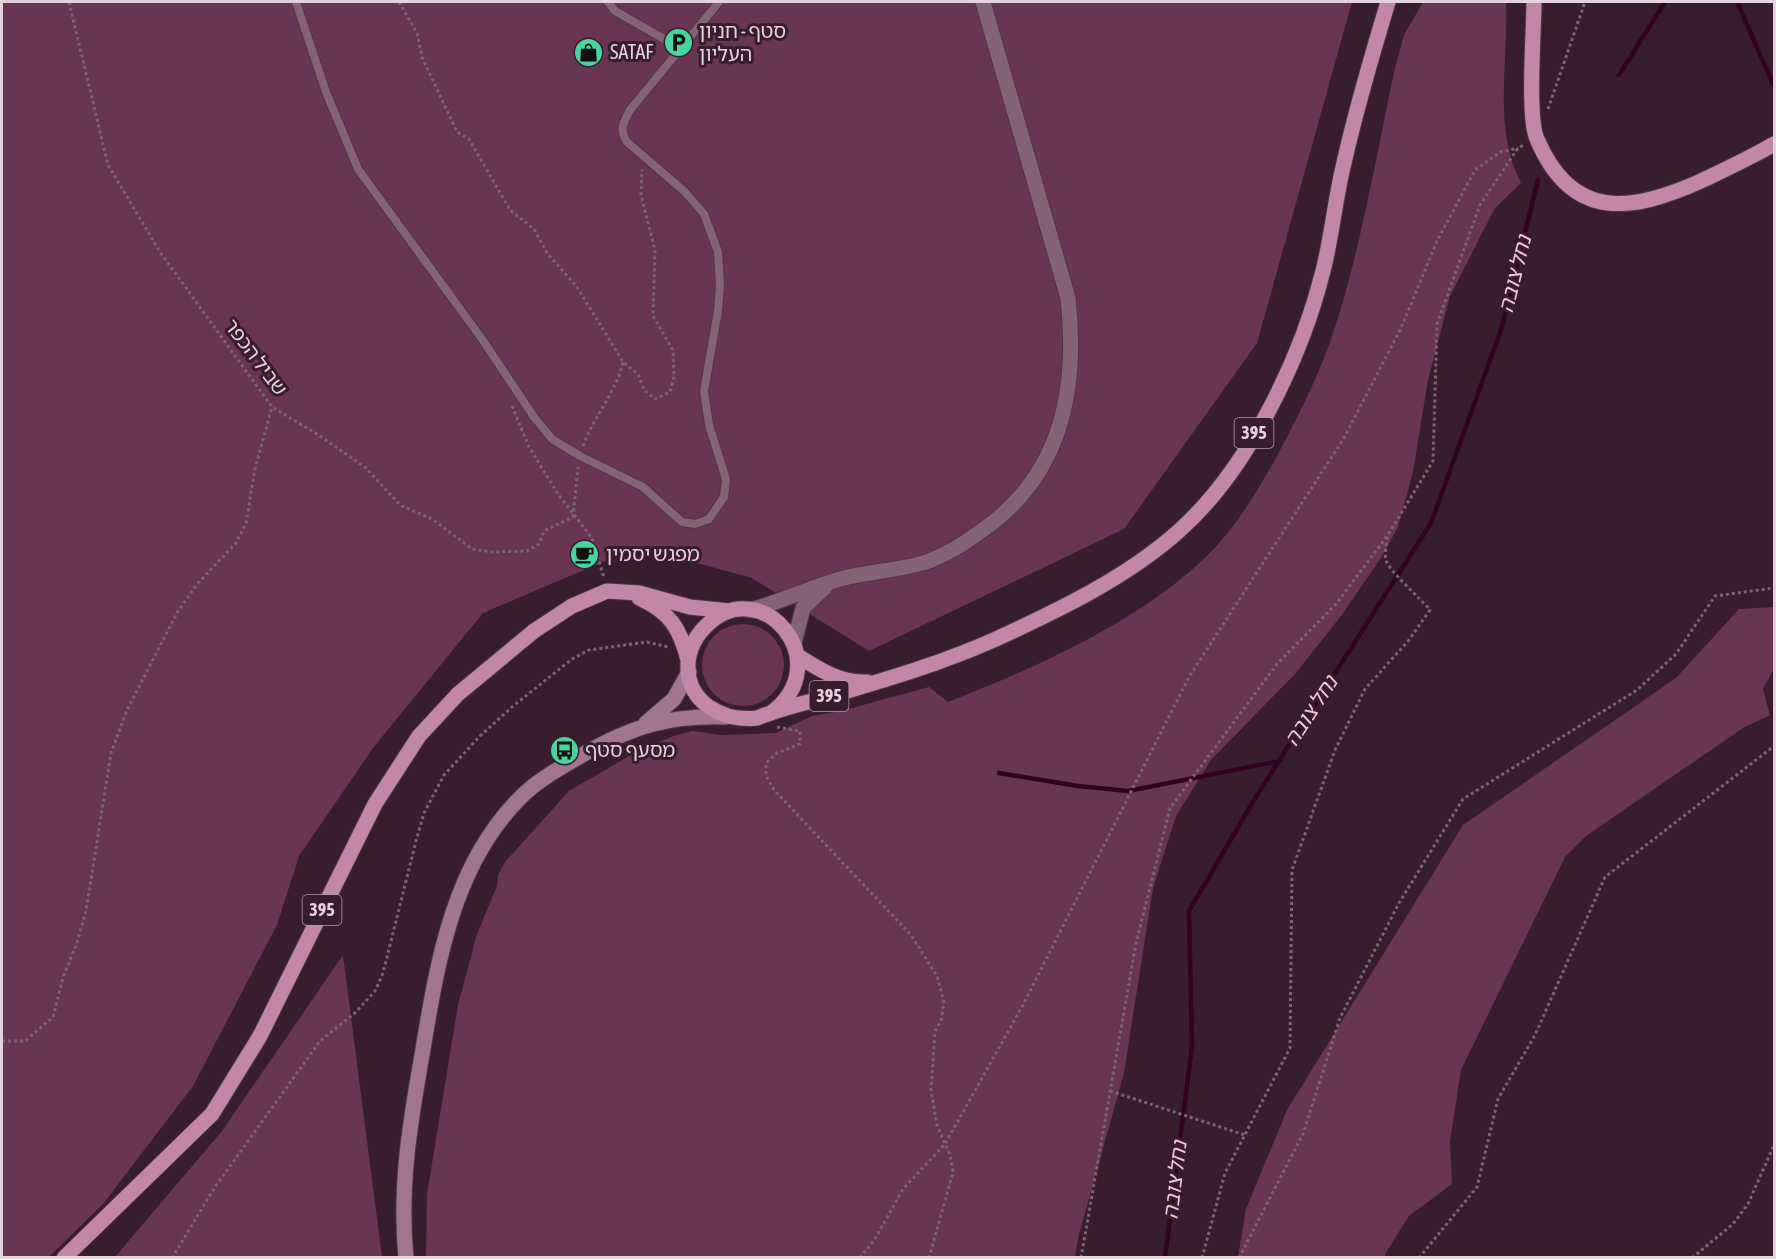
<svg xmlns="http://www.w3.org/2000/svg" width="1776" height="1259" viewBox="0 0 1776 1259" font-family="'Asap Condensed','Noto Sans Hebrew',sans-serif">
	<rect width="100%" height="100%" fill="#371d2d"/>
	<!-- green -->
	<path fill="#693555" d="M2,2h1350l-95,341 -133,186 -255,122 -117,-73 -114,-31 -155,66 -110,135 -74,108 -22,69 -84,161 -90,118 -54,53 -47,1z
		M1423,2h83c3,60 -14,124 15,181l-26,25 -45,88 -22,84 -15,92 -15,55 -17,31 -40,58 -46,58 -84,86 -35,56 -23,72 -29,185 -46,165 -3,19h-649l1,-63 31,-189 19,-71 20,-48 1,-11 7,-13 64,-71 60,-35 44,-20 20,-5 27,4 56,-2 36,-17 29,-5 88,-24 19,15c89,-35 189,-79 259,-146 30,-30 52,-67 72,-104 22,-41 43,-83 57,-128 26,-81 41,-173 59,-256l9,-33z
		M1774,607v62l-11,20 7,26 -27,13 -157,108 -21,21 -104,213 -11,71 2,43 -43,32 -24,38v3h-147l8,-48 41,-99 176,-285 213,-147 63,-69z
		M702 665a41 41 0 1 1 82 0a41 41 0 1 1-82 0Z
		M343,955l39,302h-267l107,-126z"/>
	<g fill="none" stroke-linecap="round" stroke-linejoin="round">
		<!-- stream -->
		<path stroke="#310122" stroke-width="4.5" d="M1737,2l37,84
			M1619,75l46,-73
			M999,773l79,13 50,5 152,-30
			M1165,1258l27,-212 -3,-135 65,-111 177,-277 70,-193 37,-150"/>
		<defs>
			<path id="service" d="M296,2l30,90 32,77 124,170 52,78 18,22 28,17 63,31 39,35 13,2 14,-5 15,-22 2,-18 -17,-54 -5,-34 14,-80 2,-26 -2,-33 -14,-38 -20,-23 -57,-49c-8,-13 -4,-19 3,-32l89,-108
				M608,2l7,9 65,37"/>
			<path id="minor" d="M750,610c31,-8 59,-22 90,-31 29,-8 60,-8 89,-18 21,-8 37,-19 55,-32 78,-55 94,-140 84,-231l-85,-296
				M794,643l9,-35 22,-21"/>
			<path id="secondary" d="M646,723l28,-24 15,-27
				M406,1258c-7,-70 4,-135 16,-203 15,-90 30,-190 99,-258 18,-18 41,-30 63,-43 49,-28 86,-39 142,-37"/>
			<path id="primary" d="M1534,2c0,28 -7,115 3,137 35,83 95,73 164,42 25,-12 49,-23 73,-37
				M639,598c31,14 41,30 49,62
				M798,656c22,14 42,27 69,26
				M771,713c68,-51 -9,-140 -63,-89 -12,11 -19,24 -20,40 -2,39 36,58 69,54 26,-11 54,-16 80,-24 54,-16 108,-32 159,-55 63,-29 132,-62 184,-109 68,-61 121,-171 143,-259 9,-35 12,-72 21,-108 12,-54 28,-108 44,-161
				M64,1258l148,-144 48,-78 115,-232 44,-68 39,-42 76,-63 38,-25 35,-15 32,2 51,14 39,4"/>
		</defs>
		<!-- service casing -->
		<use href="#service" stroke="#4e3845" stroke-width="10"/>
		<!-- minor casing -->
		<use href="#minor" stroke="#4e3845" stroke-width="17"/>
		<!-- secondary casing -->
		<use href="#secondary" stroke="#4e3845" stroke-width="17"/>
		<!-- primary casing -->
		<use href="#primary" stroke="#4e3845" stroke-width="17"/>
		<!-- path -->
		<path stroke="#7c6573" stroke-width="3" stroke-dasharray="3 3" stroke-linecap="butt" d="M69,2l39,163 52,87 112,155 45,27 49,34 34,37 32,14 40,30 20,3 35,-1 12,-7 5,-13 29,-14
			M399,2l18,31 5,24 35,75 12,7 41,71 24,19 13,24 30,34 46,75 15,12 6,16 11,9 15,-7 4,-15 -1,-27 -20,-34 2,-66 -14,-55 1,-25
			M1548,109l37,-107
			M512,406l17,41 29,47 34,44 12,40
			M583,446c10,-29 33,-53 40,-84
			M573,517l5,-50
			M777,727l23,4v13l-23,9 -11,10v13l8,14 137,145 26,41 7,26 -3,19 -6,10 -4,59 6,35 13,30 3,17 -24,86
			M2,1041h23l28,-24 11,-43 12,-28 10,-35 25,-158 16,-43 51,-99 20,-28 38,-40 10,-20 9,-54 17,-62
			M1110,1091l135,44
			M172,1258l43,-71 105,-146 35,-28 20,-22 8,-18 33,-132 8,-28 20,-38 36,-39 32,-29 60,-48 17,-9 58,-8 21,5
			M860,1258l15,-19 28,-50 42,-45 78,-139 166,-328 155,-239 57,-110 36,-87 38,-71 25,-18 18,-4
			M1081,1258l55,-315 34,-135 107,-144 59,-60 52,-69 45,-74 4,-137 43,-119 38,-57 6,-3
			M1202,1258l23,-85 65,-125 2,-178 43,-120 30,-61 44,-49 21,-30c-9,-11 -42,-40 -44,-50 -2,-7 1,-18 2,-25
			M1239,1258l64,-124 37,-116 59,-115 64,-104 174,-109 39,-36 39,-58 59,-8
			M1365,1258h2
			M1419,1258l58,-71 21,-88 37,-64 70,-158 169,-131
			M1692,1258l41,-34 15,-20 26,-59"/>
		<!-- service -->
		<use href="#service" stroke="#836375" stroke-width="8"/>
		<!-- minor -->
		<use href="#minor" stroke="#836375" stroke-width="15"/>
		<!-- secondary -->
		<use href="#secondary" stroke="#a2758f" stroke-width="15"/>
		<!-- primary -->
		<use href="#primary" stroke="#c286a9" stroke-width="15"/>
	</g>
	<!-- icons -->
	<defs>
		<symbol id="parking-disc" viewBox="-11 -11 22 22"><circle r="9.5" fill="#47d49e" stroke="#371d2d"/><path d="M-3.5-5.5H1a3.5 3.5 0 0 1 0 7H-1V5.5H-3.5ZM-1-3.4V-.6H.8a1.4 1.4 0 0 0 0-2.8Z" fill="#111"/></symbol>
		<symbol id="shop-disc" viewBox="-11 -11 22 22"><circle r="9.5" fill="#47d49e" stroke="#371d2d"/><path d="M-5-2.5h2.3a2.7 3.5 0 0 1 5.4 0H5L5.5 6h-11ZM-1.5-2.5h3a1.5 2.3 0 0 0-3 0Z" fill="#111"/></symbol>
		<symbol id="cafe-disc" viewBox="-11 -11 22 22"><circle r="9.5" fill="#47d49e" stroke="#371d2d"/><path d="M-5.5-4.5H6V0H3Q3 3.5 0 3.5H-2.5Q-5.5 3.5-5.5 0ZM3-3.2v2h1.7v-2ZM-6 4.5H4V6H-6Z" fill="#111"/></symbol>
		<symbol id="bus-disc" viewBox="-11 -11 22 22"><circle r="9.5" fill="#47d49e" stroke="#371d2d"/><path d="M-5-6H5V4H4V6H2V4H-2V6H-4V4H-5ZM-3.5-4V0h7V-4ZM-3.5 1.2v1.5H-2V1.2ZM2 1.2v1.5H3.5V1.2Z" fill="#111"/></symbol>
	</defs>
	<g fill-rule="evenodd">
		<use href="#parking-disc" x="662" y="26" width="33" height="33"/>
		<use href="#shop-disc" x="572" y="36" width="33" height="33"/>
		<use href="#cafe-disc" x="568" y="538" width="33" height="33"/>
		<use href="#bus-disc" x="548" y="734" width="33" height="33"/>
	</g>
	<g text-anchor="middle" stroke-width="6" stroke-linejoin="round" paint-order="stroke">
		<!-- shield labels -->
		<g fill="#371d2d" stroke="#b09ca8" stroke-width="1.5">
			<rect x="1234.5" y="418" width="39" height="30" rx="4.5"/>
			<rect x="809.5" y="681" width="39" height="30" rx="4.5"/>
			<rect x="302.5" y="895" width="39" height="30" rx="4.5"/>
		</g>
		<g font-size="18" font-weight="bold" fill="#e4d2dc">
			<text x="1254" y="439">395</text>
			<text x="829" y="702">395</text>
			<text x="322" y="916">395</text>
		</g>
		<!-- poi labels -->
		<g font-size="20" fill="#e4d2dc" stroke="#371d2d" text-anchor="start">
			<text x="699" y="38">סטף - חניון<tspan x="699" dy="23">העליון</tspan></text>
			<text x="610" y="59">SATAF</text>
			<text x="606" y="561">מפגש יסמין</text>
			<text x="585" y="757">מסעף סטף</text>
		</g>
		<!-- street labels -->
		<g font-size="20" fill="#e4d2dc" stroke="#371d2d">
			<text transform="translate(256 357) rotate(53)" y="7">שביל הכפר</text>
		</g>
		<!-- water labels -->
		<g font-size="21" font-style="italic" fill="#f6c2e0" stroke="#371d2d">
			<text transform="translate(1515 274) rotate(-76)" y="7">נחל צובה</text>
			<text transform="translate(1311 711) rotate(-57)" y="7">נחל צובה</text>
			<text transform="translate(1175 1180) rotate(-83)" y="7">נחל צובה</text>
		</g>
	</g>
	<!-- border -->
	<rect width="1776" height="1259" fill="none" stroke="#e4d2dc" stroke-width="6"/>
</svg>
